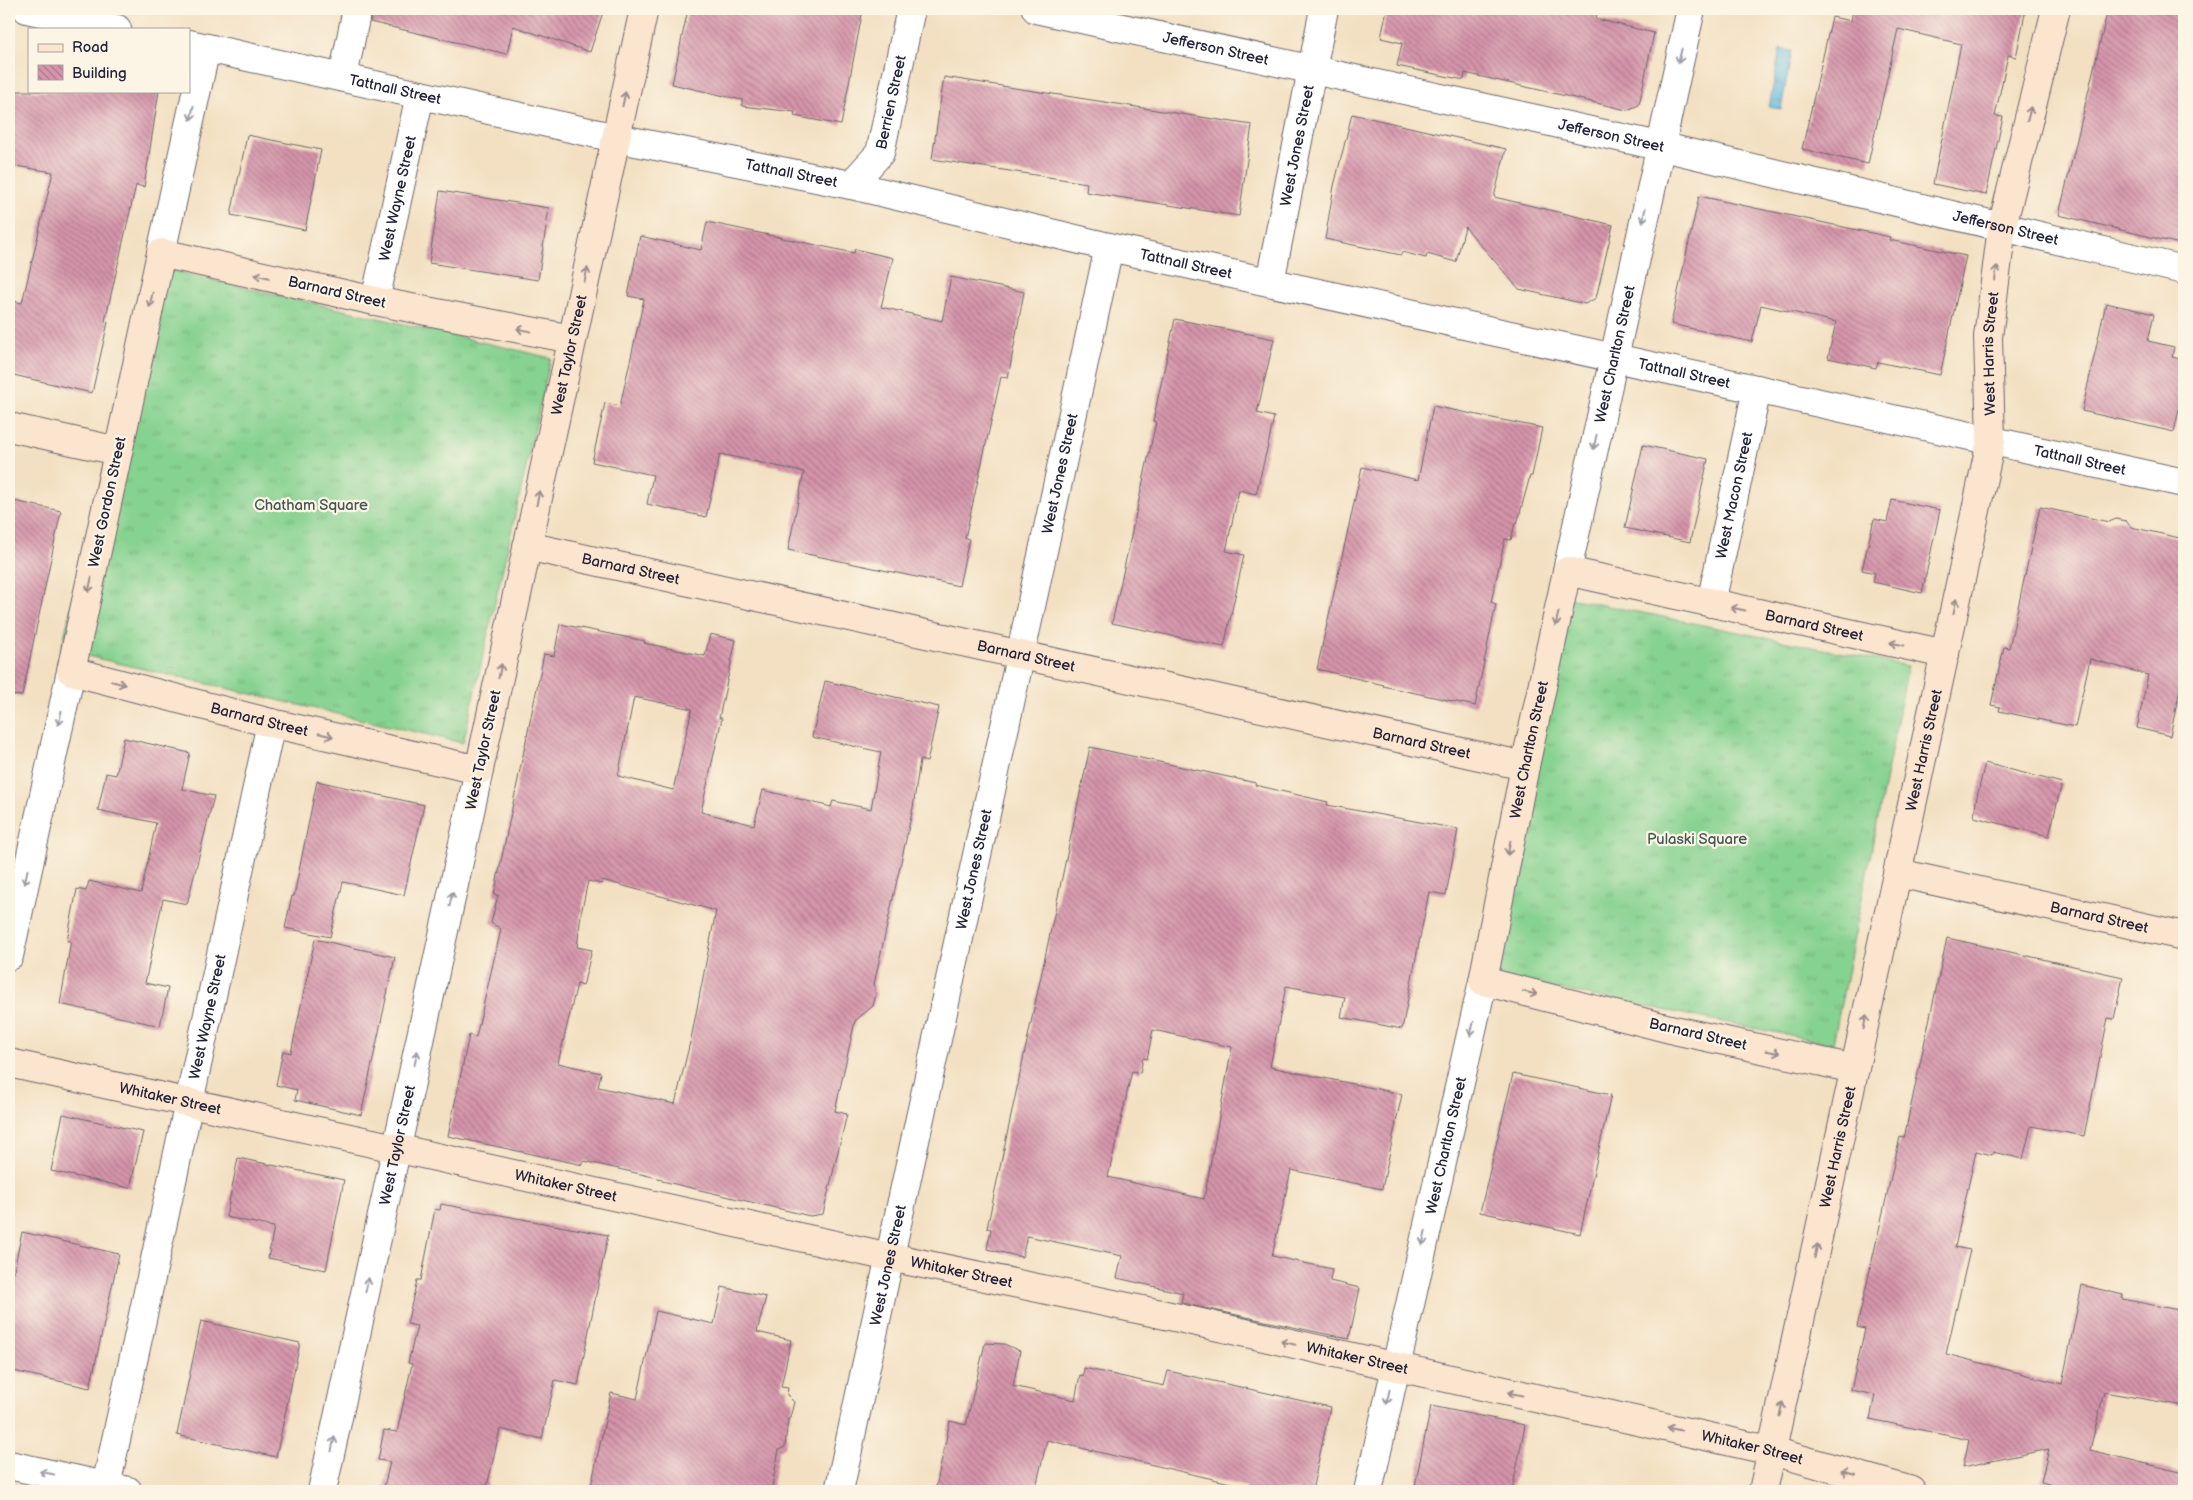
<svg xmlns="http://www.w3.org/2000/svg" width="2193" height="1500" viewBox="0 0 2193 1500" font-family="'Balsamiq Sans',sans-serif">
	<defs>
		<pattern id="grass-tufts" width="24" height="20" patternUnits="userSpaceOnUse" patternTransform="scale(1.25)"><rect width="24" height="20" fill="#86d290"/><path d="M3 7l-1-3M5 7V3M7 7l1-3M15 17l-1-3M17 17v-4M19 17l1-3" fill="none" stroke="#73b47d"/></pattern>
		<pattern id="water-ripples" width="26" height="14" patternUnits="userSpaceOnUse" patternTransform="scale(1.25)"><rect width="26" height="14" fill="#5fb9dd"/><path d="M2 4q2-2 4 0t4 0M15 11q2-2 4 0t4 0" fill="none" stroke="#4e96b4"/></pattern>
		<pattern id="building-back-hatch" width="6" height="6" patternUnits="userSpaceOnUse" patternTransform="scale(1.25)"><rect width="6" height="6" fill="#d594aa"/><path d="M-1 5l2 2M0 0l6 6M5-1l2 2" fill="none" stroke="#ac788c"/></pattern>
	</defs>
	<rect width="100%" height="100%" fill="#fcf5e5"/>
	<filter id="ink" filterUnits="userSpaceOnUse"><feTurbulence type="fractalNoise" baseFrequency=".02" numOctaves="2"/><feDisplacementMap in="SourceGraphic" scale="10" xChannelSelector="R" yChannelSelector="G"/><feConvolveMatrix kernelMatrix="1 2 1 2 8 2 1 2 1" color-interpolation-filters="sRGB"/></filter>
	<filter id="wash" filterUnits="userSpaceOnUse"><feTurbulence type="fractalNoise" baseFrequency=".0096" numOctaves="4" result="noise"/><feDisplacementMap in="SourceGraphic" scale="20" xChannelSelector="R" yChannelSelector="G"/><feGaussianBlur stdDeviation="1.12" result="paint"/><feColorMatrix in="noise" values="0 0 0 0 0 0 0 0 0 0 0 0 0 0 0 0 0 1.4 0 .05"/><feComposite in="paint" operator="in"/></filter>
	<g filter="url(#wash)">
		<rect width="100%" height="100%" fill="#f3e0c2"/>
		<!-- grass -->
		<path fill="url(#grass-tufts)" stroke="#547a66" d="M149,265l402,93 -88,385 -402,-93 47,-196z
			M1568,598l340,68 -75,378 -340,-68z"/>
		<!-- water -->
		<path fill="url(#water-ripples)" stroke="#406e8c" d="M1780,49l12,2 -11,58 -12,-2z"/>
		<g id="blocks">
			<!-- building -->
			<path fill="url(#building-back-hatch)" fill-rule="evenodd" d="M372,9h232l-14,43 -77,-26 -6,28 -137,-32z
				M688,9h175l-22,116 -47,-9 1,-4 -53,-6v-6l-70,-16z
				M1387,9h187l23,5 -1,5 58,14 -15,72 -12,5 -162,-37 -1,7 -67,-14 5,-23 -21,-5z
				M1853,9h173l-10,48 -8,-2 -13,61 8,1 -17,78 -53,-11 28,-140 -63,-15 -30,135 -66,-15 30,-132 19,4z
				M2108,9h76v236l-125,-30z
				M944,77l308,48 -13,91 -153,-24 1,-9 -155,-24z
				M9,91h150l-15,96 -8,-2 -31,136 3,1 -16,71 -83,-19v-74l13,3 31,-131 -44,-7z
				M1352,114l154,35 -12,48 119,28 -17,73 -11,6 -66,-15 -54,-62 -9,35 -29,-8 -1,4 -24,-6 -1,3 -76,-16 9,-53z
				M247,135l74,15 -16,80 -74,-15z
				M440,191l109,17 -11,72 -109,-17z
				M1699,196l191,41 -1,3 77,16 -26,119 -62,-13 -2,6 -48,-10 8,-36 -75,-17 -9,37 -81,-18z
				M707,222l147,31 1,-4 38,9 -12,49 61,14 9,-44 73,15 -16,86 -7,-1 -36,161 4,1 -10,47 -171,-36 16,-78 -84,-18 -14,63 -59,-13 6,-29 -61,-13 13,-59 15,3 24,-107 -16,-3 12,-60 61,14z
				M2106,303l48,11 -6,27 26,6 -2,10 12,3v27l-10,45 -92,-21z
				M1175,319l99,20 -17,74 17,4 -6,28 -12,49 -17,-4 -13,61 18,4 -20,92 -112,-24 44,-201 -3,-1z
				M1433,406l109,22 -10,48h-2l-13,48 -2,-1 -4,17 -6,-1 -14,63 5,2 -21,102 -92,-20 1,-1 -67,-16 45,-202 56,13z
				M1643,445l65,14 -18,83 -65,-14z
				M9,500l52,11 -39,185 -13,-1z
				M1892,500l48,10 -18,83 -49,-11 2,-9 -13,-3 12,-51 13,3z
				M2040,507l69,15 7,-3 10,2 5,6 53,12v131l-14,66 -33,-8 11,-53 -58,-16 -15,68 -76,-16 1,-4 -9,-2 13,-58 5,1z
				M560,624l85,17 -1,2 61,13 5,-22 26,6 -17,78h3l-21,94 53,13 9,-35 68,17 2,-6 38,8 10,-57 -69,-15 13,-56 114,26 -12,55 -7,-2 -7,48 -39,176 2,10 -3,12 -18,15 -20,90 12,3 -24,100 -13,2 -148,-35v-2l-78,-18 -1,4 -135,-29 21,-101 7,2 25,-108 -10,-6 7,-28h-4l50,-241 10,2zM634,697l58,12 -19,81 -55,-14zM602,880l114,31 -24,123 -17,70 -77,-17 3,-14 -43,-10 19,-79 6,2 9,-36 -15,-3 4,-33 7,-33 14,3z
				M124,738l66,15 -8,36 32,7 -27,108 -24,-5 -18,84 23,5 -8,38 -100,-22 11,-63h-4l10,-52 9,2 3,-10 52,12 15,-70 -58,-13 8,-37 10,2z
				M1090,747l166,36 -1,2 73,17 -1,3 131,24 -12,66 -17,-3 -27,137 -61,-12 4,-20 -59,-11 -16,81 132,27 -20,95 -91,-19 -19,86 60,13 -2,12 30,7 -11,51 -168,-36 2,-10 -66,-15 5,-22 -95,-20 -5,21 -35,-8 4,-20 -4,-1zM1153,1030l79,17 -28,152 -96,-22 24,-106 8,2 3,-15 4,1z
				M1985,763l77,20 -13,53 -75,-19 2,-16z
				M317,781l107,24 -20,90 -61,-13 -13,55 -45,-9 7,-32h2z
				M1947,938l176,39 -9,42 -6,-1 -24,118 -53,-10 -8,33 -30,-7 -1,3 -16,-4 -21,96 15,3 -24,104 116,30 20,-99 41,10 -1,4 62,12v95l-80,-14 -14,58 94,23v18h-105l-38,-9 8,-33 -86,18 6,-27 -99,-21 5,-24 -24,-5 14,-61 -8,-2 43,-190 4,1z
				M315,939l80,18 -34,158 -66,-15 2,-10 -21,-5 7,-34 8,2z
				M1513,1074l98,21 -31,139 -100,-22z
				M63,1114l80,18 -13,56 -79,-17z
				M238,1158l106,22 -18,90 -58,-12 6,-31 -48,-10z
				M441,1204l167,31 -30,150 -23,-5 -13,59 -42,-10 -14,62h-103l7,-29 -12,-2 6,-30 13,2 15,-68 -4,-1 9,-37 -10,-2 10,-44h4l14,-71 5,1z
				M22,1232l97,22 -29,134 -81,-18v-76z
				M722,1287l44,10 -9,35 34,8 -10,47 7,1 -1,7 7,7 -4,16 -2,1 -3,28 -6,3 -8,41h-181l21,-98 26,6 19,-88 58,13z
				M201,1321l99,22 -24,114 -99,-22z
				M985,1343l19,1 16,7 -7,35 62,14 5,-25 3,1 1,-8 80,18 4,-15 162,36 -18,84h-66l1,-4 -200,-47 -12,51h-80l-19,-4 14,-66 16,4z
				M1431,1406l94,19 -13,66h-98z"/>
		</g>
	</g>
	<g filter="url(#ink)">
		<use href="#blocks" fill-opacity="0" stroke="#6b646a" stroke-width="1"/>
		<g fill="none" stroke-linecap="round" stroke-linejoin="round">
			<defs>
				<g id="street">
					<path d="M27,9l90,20"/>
					<path id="s1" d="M1036,9l623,137 525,124"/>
					<path id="s2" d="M189,44l427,94 235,47 258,62 1075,236"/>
					<path d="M343,77l14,-68"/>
					<path id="s3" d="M851,185l29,-32 31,-144"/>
					<path d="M161,253l45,-205"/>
					<path id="s4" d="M1270,282l54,-273"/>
					<path id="s5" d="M375,301l45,-206"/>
					<path id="s6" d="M1567,571l124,-562"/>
					<path id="s7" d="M1711,603l46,-214"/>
					<path d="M9,956l62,-285"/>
					<path d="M9,1465l119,26"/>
					<path id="s8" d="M106,1486l165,-763"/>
					<path id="s9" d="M322,1491l157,-721"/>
					<path id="s10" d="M839,1491l270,-1244"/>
					<path id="s11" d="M1368,1491l115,-510"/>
				</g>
				<g id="secondary">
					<path id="s12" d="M572,339l-197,-38 -214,-48 -90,418 200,52 208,47 165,-761"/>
					<path d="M9,427l109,24"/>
					<path id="s13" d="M527,546l998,220"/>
					<path id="s14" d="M1898,873l286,63"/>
					<path id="s15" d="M9,1063l881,194 271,57 611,137 140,40"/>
					<path id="s16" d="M1855,1069l-181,-39 -191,-49 42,-215 42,-195 378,83"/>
					<path id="s17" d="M1763,1491l228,-1050 -3,-104 14,-110 54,-218"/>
				</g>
			</defs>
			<!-- street casing -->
			<use href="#street" stroke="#6b646a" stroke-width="30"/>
			<!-- secondary casing -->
			<use href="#secondary" stroke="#6b646a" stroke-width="30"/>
			<!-- street -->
			<use href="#street" stroke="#fff" stroke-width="28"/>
			<!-- secondary -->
			<use href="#secondary" stroke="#fce5cf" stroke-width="28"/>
		</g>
		<!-- one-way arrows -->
		<defs><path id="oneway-shaft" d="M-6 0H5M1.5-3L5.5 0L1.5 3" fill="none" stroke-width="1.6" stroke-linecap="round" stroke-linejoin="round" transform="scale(1.25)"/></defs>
		<g stroke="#9c9ca7">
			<use href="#oneway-shaft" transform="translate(1680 56) rotate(103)"/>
			<use href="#oneway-shaft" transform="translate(192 113) rotate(102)"/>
			<use href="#oneway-shaft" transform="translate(1644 215) rotate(102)"/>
			<use href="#oneway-shaft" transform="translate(1595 442) rotate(102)"/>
			<use href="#oneway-shaft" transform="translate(60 718) rotate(102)"/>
			<use href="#oneway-shaft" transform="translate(26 877) rotate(102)"/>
			<use href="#oneway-shaft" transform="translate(451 899) rotate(-78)"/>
			<use href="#oneway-shaft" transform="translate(1472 1029) rotate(103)"/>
			<use href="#oneway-shaft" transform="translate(416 1058) rotate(-78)"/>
			<use href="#oneway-shaft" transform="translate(1424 1238) rotate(103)"/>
			<use href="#oneway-shaft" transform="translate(367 1285) rotate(-78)"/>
			<use href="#oneway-shaft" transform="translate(1388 1397) rotate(102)"/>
			<use href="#oneway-shaft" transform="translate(333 1444) rotate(-78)"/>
			<use href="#oneway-shaft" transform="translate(47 1473) rotate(-168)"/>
		</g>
		<g stroke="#9a8d8c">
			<use href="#oneway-shaft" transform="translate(624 99) rotate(-78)"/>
			<use href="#oneway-shaft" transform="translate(2029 114) rotate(-76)"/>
			<use href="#oneway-shaft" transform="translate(1996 273) rotate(-83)"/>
			<use href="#oneway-shaft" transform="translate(586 275) rotate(-78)"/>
			<use href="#oneway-shaft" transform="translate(262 276) rotate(-167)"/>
			<use href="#oneway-shaft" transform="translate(151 300) rotate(102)"/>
			<use href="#oneway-shaft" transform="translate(524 330) rotate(-169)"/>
			<use href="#oneway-shaft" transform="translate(538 498) rotate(-78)"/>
			<use href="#oneway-shaft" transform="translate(90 585) rotate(102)"/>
			<use href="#oneway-shaft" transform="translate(1955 606) rotate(-78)"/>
			<use href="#oneway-shaft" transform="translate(1738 609) rotate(-168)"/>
			<use href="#oneway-shaft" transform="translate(1557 619) rotate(102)"/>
			<use href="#oneway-shaft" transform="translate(1897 644) rotate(-168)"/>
			<use href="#oneway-shaft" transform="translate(500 671) rotate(-78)"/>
			<use href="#oneway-shaft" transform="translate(118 683) rotate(15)"/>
			<use href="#oneway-shaft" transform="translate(326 735) rotate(13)"/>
			<use href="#oneway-shaft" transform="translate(1509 848) rotate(101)"/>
			<use href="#oneway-shaft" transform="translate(1530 993) rotate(14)"/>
			<use href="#oneway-shaft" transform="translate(1865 1022) rotate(-78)"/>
			<use href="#oneway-shaft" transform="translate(1773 1052) rotate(12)"/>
			<use href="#oneway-shaft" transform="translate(1816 1251) rotate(-78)"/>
			<use href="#oneway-shaft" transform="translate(1288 1343) rotate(-167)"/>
			<use href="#oneway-shaft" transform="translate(1515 1394) rotate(-168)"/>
			<use href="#oneway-shaft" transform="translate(1781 1409) rotate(-78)"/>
			<use href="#oneway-shaft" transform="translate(1674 1429) rotate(-168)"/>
			<use href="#oneway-shaft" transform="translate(1848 1473) rotate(-164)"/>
		</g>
	</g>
	<g text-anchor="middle" stroke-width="4.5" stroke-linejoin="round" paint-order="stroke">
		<!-- street labels -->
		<g font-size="15" fill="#22223b" stroke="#fcf5e5">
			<text dy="5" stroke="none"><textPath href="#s1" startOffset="184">Jefferson Street</textPath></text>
			<text dy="5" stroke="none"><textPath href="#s2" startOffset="211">Tattnall Street</textPath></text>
			<text dy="5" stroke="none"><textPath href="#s3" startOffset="95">Berrien Street</textPath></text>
			<text dy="5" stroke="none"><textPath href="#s1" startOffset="589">Jefferson Street</textPath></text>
			<text dy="5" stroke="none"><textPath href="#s4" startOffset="139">West Jones Street</textPath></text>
			<text dy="5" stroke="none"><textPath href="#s2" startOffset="616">Tattnall Street</textPath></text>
			<text dy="5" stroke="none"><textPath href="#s5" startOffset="105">West Wayne Street</textPath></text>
			<text dy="5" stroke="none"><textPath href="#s1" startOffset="994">Jefferson Street</textPath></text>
			<text dy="5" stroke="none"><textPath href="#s2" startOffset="1021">Tattnall Street</textPath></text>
			<text transform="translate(337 292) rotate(13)" y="5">Barnard Street</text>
			<text dy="5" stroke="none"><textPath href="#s12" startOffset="1692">West Taylor Street</textPath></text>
			<text dy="5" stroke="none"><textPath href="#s6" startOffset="222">West Charlton Street</textPath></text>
			<text dy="5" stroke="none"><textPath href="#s17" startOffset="1162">West Harris Street</textPath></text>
			<text dy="5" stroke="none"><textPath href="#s2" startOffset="1531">Tattnall Street</textPath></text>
			<text dy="5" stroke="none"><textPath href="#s2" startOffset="1936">Tattnall Street</textPath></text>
			<text dy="5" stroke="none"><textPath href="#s10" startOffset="1041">West Jones Street</textPath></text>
			<text dy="5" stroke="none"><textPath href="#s7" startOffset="110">West Macon Street</textPath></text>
			<text transform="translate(107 502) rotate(-78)" y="5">West Gordon Street</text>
			<text dy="5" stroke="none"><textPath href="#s13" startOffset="106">Barnard Street</textPath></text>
			<text dy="5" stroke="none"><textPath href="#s16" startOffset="1054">Barnard Street</textPath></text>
			<text dy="5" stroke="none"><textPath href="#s13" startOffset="511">Barnard Street</textPath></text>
			<text dy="5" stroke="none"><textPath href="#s12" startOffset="1042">Barnard Street</textPath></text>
			<text dy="5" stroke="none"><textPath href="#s13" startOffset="916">Barnard Street</textPath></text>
			<text transform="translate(483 750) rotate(-78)" y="5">West Taylor Street</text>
			<text dy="5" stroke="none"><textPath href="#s16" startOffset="618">West Charlton Street</textPath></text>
			<text dy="5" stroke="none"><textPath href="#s17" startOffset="758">West Harris Street</textPath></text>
			<text dy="5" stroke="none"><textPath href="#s10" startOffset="636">West Jones Street</textPath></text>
			<text dy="5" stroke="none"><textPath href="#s14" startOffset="206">Barnard Street</textPath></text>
			<text dy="5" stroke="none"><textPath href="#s8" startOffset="480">West Wayne Street</textPath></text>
			<text transform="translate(1698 1034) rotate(13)" y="5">Barnard Street</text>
			<text dy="5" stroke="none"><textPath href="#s15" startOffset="165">Whitaker Street</textPath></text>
			<text dy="5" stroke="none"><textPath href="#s9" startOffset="354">West Taylor Street</textPath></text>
			<text dy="5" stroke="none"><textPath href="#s11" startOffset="354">West Charlton Street</textPath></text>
			<text dy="5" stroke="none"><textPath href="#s17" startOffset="352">West Harris Street</textPath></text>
			<text dy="5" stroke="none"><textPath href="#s15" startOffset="570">Whitaker Street</textPath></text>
			<text dy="5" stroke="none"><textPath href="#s10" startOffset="231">West Jones Street</textPath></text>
			<text dy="5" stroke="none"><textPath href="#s15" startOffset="975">Whitaker Street</textPath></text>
			<text dy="5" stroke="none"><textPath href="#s15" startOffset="1380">Whitaker Street</textPath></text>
			<text dy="5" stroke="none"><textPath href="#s15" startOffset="1785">Whitaker Street</textPath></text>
		</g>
		<!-- park labels -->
		<g font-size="15" fill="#405754" stroke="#fcf5e5">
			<text x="311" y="510">Chatham Square</text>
			<text x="1697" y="844">Pulaski Square</text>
		</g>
	</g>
	<!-- margin -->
	<rect width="2193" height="1500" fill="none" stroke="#fcf5e5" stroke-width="30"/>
	<!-- legend -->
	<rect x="28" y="28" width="162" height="65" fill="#fcf5e5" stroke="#a5a1a1"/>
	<rect x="38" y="44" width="25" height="8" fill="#fce5cf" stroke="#a5a1a1"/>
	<text x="72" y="52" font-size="15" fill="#22223b">Road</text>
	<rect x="38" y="65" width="25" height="15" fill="url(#building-back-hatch)" stroke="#a5a1a1"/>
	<text x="72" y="78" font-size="15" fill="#22223b">Building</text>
</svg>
